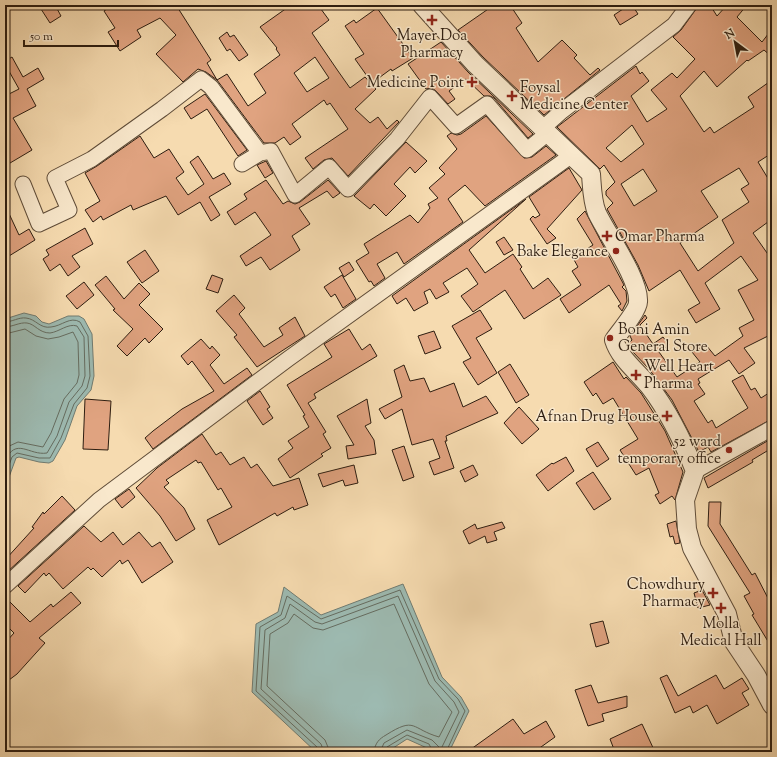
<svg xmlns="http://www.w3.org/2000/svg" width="777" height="757" viewBox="0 0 777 757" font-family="'Sorts Mill Goudy',serif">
	<rect width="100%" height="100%" fill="#f6dbb0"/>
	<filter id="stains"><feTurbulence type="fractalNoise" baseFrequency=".005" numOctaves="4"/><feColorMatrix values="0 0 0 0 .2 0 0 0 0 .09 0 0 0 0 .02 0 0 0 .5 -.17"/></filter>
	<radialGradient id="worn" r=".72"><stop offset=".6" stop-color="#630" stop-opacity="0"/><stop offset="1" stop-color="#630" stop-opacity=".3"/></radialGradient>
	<!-- water -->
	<path fill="#9dbab1" stroke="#707b71" d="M24,313l12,3 6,6 7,2 19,-8h11l5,3 8,15 2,42 -3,14 -14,16 -12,34 -12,21 -4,2 -10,-1 -20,-5 -3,1 -11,30v-169z
		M403,584l39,93 19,20 8,14 -20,41h-18l-4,-4 -20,-9 -20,13h-71l-64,-60 4,-68 22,-12 6,-25 37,28z"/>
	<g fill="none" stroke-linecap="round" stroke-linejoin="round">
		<!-- shore -->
		<path stroke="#656c60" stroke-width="1" d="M5,322c7,0 14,-5 21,-4 10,1 14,11 25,9 11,-1 19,-11 29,-5l8,14 2,40 -3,12 -13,16 -13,34 -11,20h-11l-22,-5 -5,4 -7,19
			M5,327c7,0 15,-5 22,-4 8,1 12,10 23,10 9,-1 18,-10 27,-7l7,11 1,39 -3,10 -13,16 -12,34 -10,17c-18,3 -31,-17 -42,8
			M5,334l20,-5 11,7 12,3 11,-2 14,-5 5,10 1,33 -2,8 -13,16 -13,34 -8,14 -25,-5 -13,6
			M319,752l-2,-5 -61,-56 4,-64 21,-12 6,-19 34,23 79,-29 39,89 19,20 7,12 -19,41
			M324,752l-3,-8 -60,-55 4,-59 20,-12 5,-14 25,18 7,2 76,-28 37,85 19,21 5,10 -18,37 -9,-9 -25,-10 -23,13 -4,9
			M330,752l-5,-12 -58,-54 3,-52 18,-11 6,-9 19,14 10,2 71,-26 35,80 23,28 -13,25c-28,-8 -23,-21 -53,-2 -7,4 -11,8 -12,17
			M385,752l2,-5 20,-12 22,9 4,8"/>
	</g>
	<!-- building -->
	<path fill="#e0a380" stroke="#2d1d10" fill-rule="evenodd" d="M46,5h9l6,11 -11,7 -9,-14z
		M113,5h63l35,55 -4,3 10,17 10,-6 21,32 18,-13 -12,-19 26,-19 -4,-6 1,-1 -17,-21 31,-22h27l11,15 -17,13 26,38 12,17 15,-11 11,12 -21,20 15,14 8,-6 9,12 10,-9 2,2 -51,54 -16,-18 -8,2 -11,9 -8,-11 43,-29 -18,-26 -3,2 -3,-5 -32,24 9,13 -11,8 -6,-8 -9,6h-11l-47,-63 -11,-8 -8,-3 -15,13 -27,-28 20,-19 -16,-17 -23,12 4,7 -21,14 -12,-19 7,-4 -11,-17zM315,57l14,21 -22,14 -13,-19z
		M494,5h16l12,18 -6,5 22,34 24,-22 15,15 -3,3 16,17 8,-7 2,2 -56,45 -61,-58 -25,-27z
		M629,5h3l6,9 -18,11 -6,-10z
		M699,5h11l7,11 10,-11h20l-10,12 25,25 10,-13v28l-8,-7 -16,11 -1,-1 -30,27 -13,-16 -24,25 24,36 6,-5 4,6 40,-26 -6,-10 24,-17v73l-14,9 14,23v34l-19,14 19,27v74l-28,14 11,15 -16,11 -10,-14 -31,19 2,4 -2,1 7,10 -11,7 14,22 4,-3 4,8 32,-20 -16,-27 11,-6 8,15 4,-2 6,10 11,-7v28l-61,33 -3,-5 -9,5 -27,-52 -23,-31 -16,-17 -5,-8 4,-4 -2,-4 15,-21 2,3 -7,7 13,19 10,-7 6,8 -10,7 18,25 23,-15 -8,-10 14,-7 9,11 28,-20 -4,-8 15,-8 -16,-30 20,-10 -17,-24 -36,27 15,26 -24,14 -8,-13 12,-7 -20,-33 -31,21 -11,-26 -31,-56 6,-6 -7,-8v-4l9,-9 -11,-17 -4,4 -43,-42 79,-61 4,8 2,-2 7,9 -18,15 16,26 20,-13 -16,-19 21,-17 5,5 18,-19 -22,-22 8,-7zM632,125l12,19 -23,18 -15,-14zM739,168l10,16 -8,5 8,13 -27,18 12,23 -36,28 -18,-28 38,-26 -17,-26zM643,169l14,22 -23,15 -13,-22z
		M377,8l36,50 -21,13 -1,-2 -19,14 -17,-24 9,-5 -19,-28 9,-6 2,3z
		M227,32l3,5 4,-2 14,20 -9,6 -9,-12 -3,2 -8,-13z
		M441,42l27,30 65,62 -5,4 -34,-40 -4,-2h-6l-18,-17 -17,12 6,8 -7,5 -12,-13 -4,-3 -6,1 -18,-25z
		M12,57l11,20 15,-9 6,11 -17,10 9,17 -23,12 19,32 -27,16v-70l14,-7 -14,-25v-3z
		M205,94l42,56 -9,6 -31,-47 -16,10 -7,-11z
		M486,116l38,42 8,-1 14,-11 10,9 -71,51 -20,-21 -17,14 15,23 -59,42 -7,-12 -20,12 8,14 -11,8 -3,-5 -2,1 -13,-21 13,-8 -5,-9 46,-29 8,8 12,-15 -2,-4 10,-6 -9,-10 16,-14 -6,-6 18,-19 -10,-13 4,-3 6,2 4,-1z
		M140,136l14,22 15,-9 15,23 -8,6 12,17 16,-11 -14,-22 8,-6 15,23 11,-6 7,11 -22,13 11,18 -9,6 -11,-19 -22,13 -12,-19 -33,14 -2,-5 -28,15 -2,-4 -8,6 -8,-12 15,-9 -15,-28 12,-7z
		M406,142l21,19 -12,12 -5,-6 -16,17 12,12 -20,20 -12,-12 -4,5 -16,-13z
		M266,161l7,12 -8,5 -8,-13z
		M569,168l13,22 -35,39 9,9 -9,6 -17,-25 3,-3 2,2 5,-3 -11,-18z
		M266,180l17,24 5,-3 7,3 5,-2 28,-22 12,13 -7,5 -6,-7 -28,17 11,16 -18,12 8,14 -30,20 -9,-13 -15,9 -6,-10 31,-21 -16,-23 -20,13 -8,-13 20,-13 -3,-5z
		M526,199l-57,51 16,23 28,-19 9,13 -2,2 13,20 15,-11 13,17 -37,24 -19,-29 -32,22 -12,-16 17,-12 -11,-16 -24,15 6,9 -13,7 -6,-10 -6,3 4,11 -14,8 -8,-13 -9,6 -5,-8z
		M5,205l14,30 10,-6 6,11 -26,16 -4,-6z
		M585,211l39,74 -2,2 4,4 1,10 -5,10 -4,-5 3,-2 -12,-19 -40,28 -9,-14 21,-14 -9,-14 6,-4 -5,-9 20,-13 -16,-26z
		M85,228l8,16 -21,12 8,11 -12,9 -8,-12 -10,7 -7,-12 6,-4 -3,-5z
		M504,237l9,13 -9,5 -8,-13z
		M145,250l14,21 -17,12 -15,-21z
		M349,262l5,8 -10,7 -5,-9z
		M212,275l11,4 -5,14 -12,-4z
		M342,275l14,24 -13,9 -8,-14 -4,3 -7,-10z
		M106,276l18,23 15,-16 11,11 -11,11 24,24 -14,14 -4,-5 -18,18 -10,-10 16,-17 -20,-19 2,-1 -20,-24z
		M84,282l10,13 -17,14 -11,-13z
		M234,295l11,13 -6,6 25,33 19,-12 -4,-7 16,-11 10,19 -48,31 -23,-30 3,-2 -21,-24z
		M480,310l12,19 -16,9 21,35 -19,12 -15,-23 8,-4 -19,-32z
		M349,329l13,21 8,-6 7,12 -63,38 2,4 -8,5 18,29 -3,2 8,14 -10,6 2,2 -33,22 -12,-19 15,-11 -5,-7 21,-14 -6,-11 2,-1 -18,-30 45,-28 -8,-13z
		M434,331l7,17 -16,6 -7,-18z
		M201,339l9,10 2,-3 8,9 -10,10 14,19 23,-16 5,7 -99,74 -8,-11 8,-7 29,-22 32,-18 -22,-30 -4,4 -7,-9z
		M613,362l11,17 2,-2 15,16 24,38 18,41 -8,28 -3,-4 -12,8 -5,-9 4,-2 -10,-25 -13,7 -16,-25 18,-11 -25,-41 -10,6 -7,-11 -3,3 -9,-14z
		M510,364l19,31 -13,8 -18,-31z
		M404,365l6,16 14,-3 6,14 24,-9 9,24 23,-11 12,17 -52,23 1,5h-2l9,27 -20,7 -5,-13 11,-4 -7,-19 -21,6 -10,-36 -17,10 -6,-10 23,-12 -8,-27z
		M260,391l10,16 -3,2 6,9 -10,7 -16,-24z
		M85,399l26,2 -3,49 -25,-1z
		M367,399l4,24 -6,3 9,14 2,14 -28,5 -2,-13 8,-1 -17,-29z
		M519,407l20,22 -17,15 -18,-21z
		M202,434l14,21 5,-3 9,13 14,-8 7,11 6,-4 16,22 26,-8 9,27 -14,5 -1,-3 -16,9 -2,-3 -56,32 -12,-25 25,-13 -11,-19 -3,2 -17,-28 -3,1 -2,-3 -30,20 3,3 -5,4 20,21 11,21 -19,12 -16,-25 -24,-28 21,-20z
		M769,440l3,8 -20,12 1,2 -45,26 -4,-10z
		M598,442l11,17 -12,8 -11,-18z
		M404,446l10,31 -11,4 -11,-31z
		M566,457l8,14 -26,20 -12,-16 16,-12 1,1z
		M354,465l4,18 -13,3 -2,-6 -20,7 -5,-13z
		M473,465l5,10 -13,7 -5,-11z
		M593,472l18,27 -17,11 -18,-27z
		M129,489l6,8 -13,11 -7,-9z
		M62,496l13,14 -69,63 -1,-13 29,-32 -2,-1 11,-15 1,2z
		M709,502h12l-1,22 32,51 3,-2 17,33v42l-20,-33 2,-1 -10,-18 6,-3 -42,-67z
		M676,521l4,22 -5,1 -2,-8 -3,1 -3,-13z
		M502,522l3,6 -11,4 3,8 -10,3 -2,-7 -16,8 -6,-13 12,-7 2,5z
		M84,526l17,16 12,-10 10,13 16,-13 13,15 8,-5 13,20 -31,21 -14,-23 -6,4 -2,-4 -18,17 -9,-9 -2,2 -3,-3 -25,22 -14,-16 -3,3 -2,-3 -19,20 -7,-7z
		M702,590l8,15 -12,3 -4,-15z
		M71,592l10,11 -42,35 6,5 -28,31 -12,9v-40l9,-10 -9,-9v-27l25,25 21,-18 2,3z
		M603,621l6,22 -13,4 -6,-23z
		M667,675l11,21 38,-21 8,14 18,-11 7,11 -7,4 7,12 -32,19 -10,-19 -14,8 -3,-7 -15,7 -15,-35z
		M591,685l7,18 29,-7v11l-25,7 2,7 -16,5 -13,-36z
		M513,719l11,15 22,-13 9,16 -21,15h-67z
		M642,724l13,28h-40l-5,-13z"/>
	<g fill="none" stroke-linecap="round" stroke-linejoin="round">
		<defs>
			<path id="minor" d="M543,128l19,-17 112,-86 15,-20
				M242,164l18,-11 11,-2 24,44 34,-28 19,22 49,-50 33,-42 26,29 31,-22 40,46 21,-17
				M23,184l16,40 30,-14 -14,-32 37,-19 70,-50 39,-30 10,8 49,66
				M695,471l77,-43
				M5,586l94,-86 189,-141 284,-204"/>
			<path id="tertiary" d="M422,5l53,59 116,110c1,13 1,27 6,39 10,21 43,67 41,89 0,8 -19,31 -24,38 6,19 23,31 35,46 20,26 34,55 46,85l-10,29 2,29 5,19 35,66 7,28 22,33 16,30"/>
		</defs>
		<!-- minor casing -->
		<use href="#minor" stroke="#5f4c38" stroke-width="17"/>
		<!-- tertiary casing -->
		<use href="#tertiary" stroke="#5f4c38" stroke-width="20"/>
		<!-- minor -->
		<use href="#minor" stroke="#f9e8cc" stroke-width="15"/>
		<!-- tertiary -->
		<use href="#tertiary" stroke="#f9e8cc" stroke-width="18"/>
	</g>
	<!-- markers -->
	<g fill="#8f2418" stroke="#f9e8cc" stroke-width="1.5">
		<path d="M430 14h4v4h4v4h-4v4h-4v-4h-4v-4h4z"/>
		<path d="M470 76h4v4h4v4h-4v4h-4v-4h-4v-4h4z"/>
		<path d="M510 90h4v4h4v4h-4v4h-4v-4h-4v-4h4z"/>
		<path d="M605 230h4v4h4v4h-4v4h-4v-4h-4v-4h4z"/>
		<circle cx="616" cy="251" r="4"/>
		<circle cx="610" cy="338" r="4"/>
		<path d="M634 369h4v4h4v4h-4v4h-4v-4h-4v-4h4z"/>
		<path d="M665 410h4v4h4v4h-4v4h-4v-4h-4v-4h4z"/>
		<circle cx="729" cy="450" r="4"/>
		<path d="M711 587h4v4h4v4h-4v4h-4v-4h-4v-4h4z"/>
		<path d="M719 602h4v4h4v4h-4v4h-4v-4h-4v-4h4z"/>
	</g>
	<g text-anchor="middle" stroke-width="3" stroke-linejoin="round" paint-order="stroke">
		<!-- poi labels -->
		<g font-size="15" fill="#2d1d10" stroke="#f9e8cc" text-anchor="end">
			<text x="432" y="40" text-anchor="middle">Mayer Doa<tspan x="432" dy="17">Pharmacy</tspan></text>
			<text x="464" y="87">Medicine Point</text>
			<text x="520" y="92" text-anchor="start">Foysal<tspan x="520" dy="17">Medicine Center</tspan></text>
			<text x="615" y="241" text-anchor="start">Omar Pharma</text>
			<text x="608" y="256">Bake Elegance</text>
			<text x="618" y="334" text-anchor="start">Boni Amin<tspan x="618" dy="17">General Store</tspan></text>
			<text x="644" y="371" text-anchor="start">Well Heart<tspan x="644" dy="17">Pharma</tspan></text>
			<text x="659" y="421">Afnan Drug House</text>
			<text x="721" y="446">52 ward<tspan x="721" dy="17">temporary office</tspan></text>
			<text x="705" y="589">Chowdhury<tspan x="705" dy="17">Pharmacy</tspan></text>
			<text x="721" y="628" text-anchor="middle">Molla<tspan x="721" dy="17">Medical Hall</tspan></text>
		</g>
	</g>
	<!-- margin -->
	<rect width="777" height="757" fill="none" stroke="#f6dbb0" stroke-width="20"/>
	<rect x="6" y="6" width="765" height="745" fill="none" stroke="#2d1d10" stroke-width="2"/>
	<rect x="10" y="10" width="757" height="737" fill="none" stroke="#2d1d10"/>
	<!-- north arrow -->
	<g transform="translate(735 42) rotate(328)" stroke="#f9e8cc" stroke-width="3" paint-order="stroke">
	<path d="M0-3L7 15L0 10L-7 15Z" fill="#2d1d10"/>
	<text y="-6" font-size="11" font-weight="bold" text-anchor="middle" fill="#2d1d10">N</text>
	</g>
	<!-- scale -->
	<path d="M24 40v6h94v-6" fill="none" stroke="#2d1d10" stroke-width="2"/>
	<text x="30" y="40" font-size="12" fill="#2d1d10" stroke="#f9e8cc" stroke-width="3" paint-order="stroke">50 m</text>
	<rect width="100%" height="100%" filter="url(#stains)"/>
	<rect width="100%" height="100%" fill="url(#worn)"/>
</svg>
